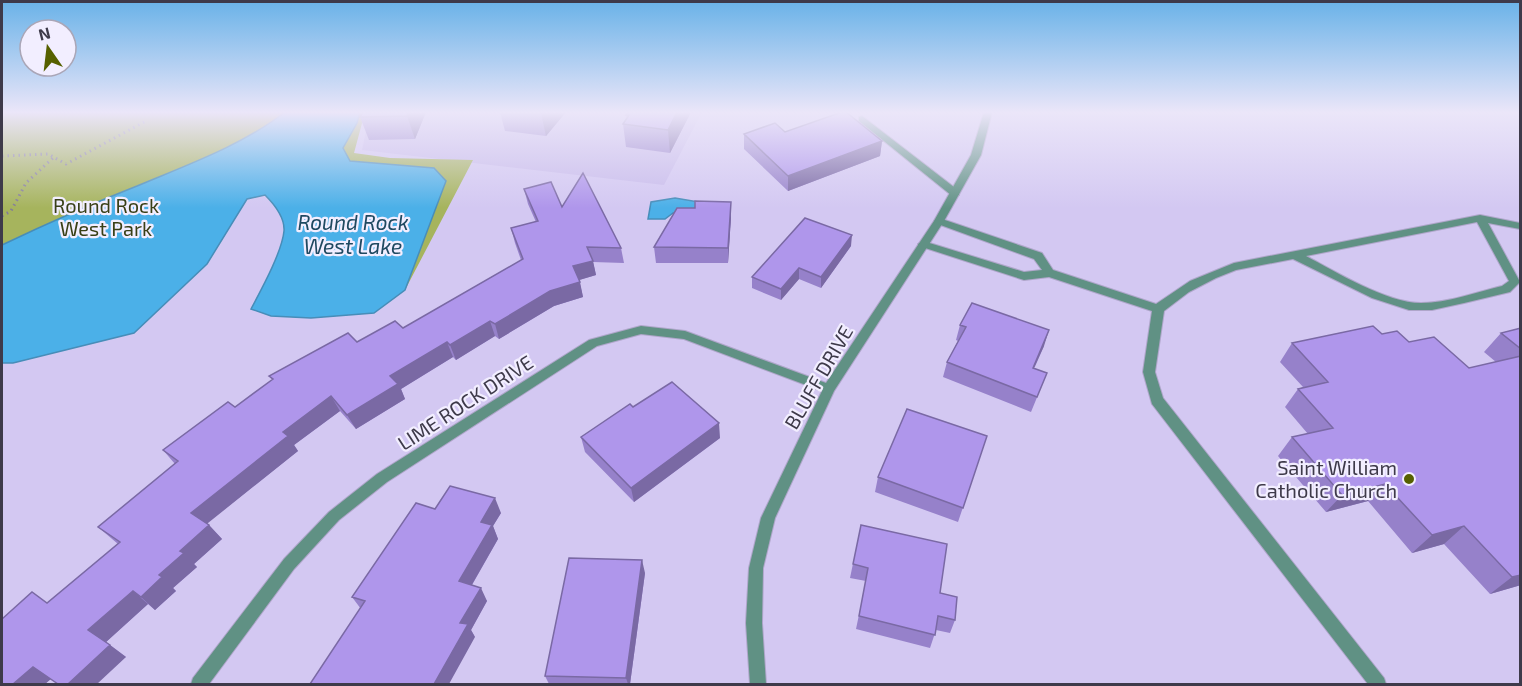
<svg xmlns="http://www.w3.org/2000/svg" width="1522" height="686" font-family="'Exo 2',sans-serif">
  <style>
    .built { fill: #c8bbeb }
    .green { fill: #a6b45d }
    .water { fill: #4bb0e8; stroke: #478db9; stroke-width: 1.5 }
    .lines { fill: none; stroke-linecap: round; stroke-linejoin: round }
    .service-casing { stroke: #afa6ca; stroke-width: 2 }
    .minor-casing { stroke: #afa6ca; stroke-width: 2 }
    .path { stroke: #837c98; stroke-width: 3; stroke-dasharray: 1.5 4; stroke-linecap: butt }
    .service { fill: #609184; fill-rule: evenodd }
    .minor { fill: #609184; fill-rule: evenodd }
    .wall { fill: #9681ca }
    .shaded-wall { fill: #7a69a4 }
    .building { fill: #af96eb; stroke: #7a69a4; stroke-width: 1.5 }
    .poi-dot { fill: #566000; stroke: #f2eeff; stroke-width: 2 }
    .labels { text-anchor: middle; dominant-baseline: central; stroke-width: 4.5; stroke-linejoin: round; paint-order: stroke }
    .park-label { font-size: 20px; fill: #394017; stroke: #f2eeff }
    .street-label { font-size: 20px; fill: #3e3a4a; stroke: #f2eeff }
    .poi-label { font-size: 20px; fill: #3e3a4a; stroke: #f2eeff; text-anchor: end }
    .water-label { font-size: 21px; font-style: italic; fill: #1f4961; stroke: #f2eeff }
  </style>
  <rect width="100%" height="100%" fill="#d3c8f2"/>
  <!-- built -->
  <path class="built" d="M370,112H702L664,185L362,150Z"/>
  <!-- green -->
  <path class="green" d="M2,112H365L354,153L390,158L473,160L405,290L374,313L311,318L271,316L251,309C261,290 282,252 284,231C285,217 274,205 265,195L247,199L207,264L134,333L13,363H2Z"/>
  <!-- water -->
  <path class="water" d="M285,112H360L357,123L343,148L350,161L434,168L446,181L405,290L374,313L311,318L271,316L251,309C261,290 282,252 284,231C285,217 274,204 265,195L247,199L207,264L134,333L13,363H2V245C46,224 91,204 137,186C187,165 243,145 285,112Z
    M675,198L699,202L696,213H673L665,219H648L651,202Z"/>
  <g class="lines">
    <defs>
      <path id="service" d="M862,116L959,191V195H951L859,121V117Z
        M1480,215L1520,223V229L1488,223L1520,282L1510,292L1464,303L1432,310H1409L1372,298L1293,259L1236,270L1216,278L1189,292L1164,311L1155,372L1163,398L1384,678L1386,684H1368L1152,404L1143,372L1152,311L1049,277L1024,280L919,246L918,244L923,241L1024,272L1042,270L1034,259L935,223L934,221L939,218L1042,253L1053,270L1156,304L1190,281L1234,263ZM1477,222L1509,281L1502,286C1476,292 1448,303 1421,303C1387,303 1336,272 1306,256Z"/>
      <path id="minor" d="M984,112H992L981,155L944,221L834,391L775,518L763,568L762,623L766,684H750L746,623L749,568L761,518L822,391L684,339L641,334L597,346L387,482L339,520L294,569L209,684H191L193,678L284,559L329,512L377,474L589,340L641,326L685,331L826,383L934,221L971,155Z"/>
    </defs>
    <!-- service casing -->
    <use href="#service" class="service-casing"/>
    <!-- minor casing -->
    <use href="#minor" class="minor-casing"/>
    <!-- path -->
    <path class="path" d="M2,156L48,154L66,164L146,121
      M2,216L11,211L26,183L54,157"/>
    <!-- service -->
    <use href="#service" class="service"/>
    <!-- minor -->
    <use href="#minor" class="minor"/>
  </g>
  <!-- wall -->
  <path class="wall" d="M363,112H426L415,139L369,140L360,117Z
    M500,112H566L546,136L505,131Z
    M628,112H691L670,153L626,147L623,124L627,118L626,115Z
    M744,134L882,141L880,156L788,191L744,149Z
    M524,189L562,207L621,248L624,263L593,262L596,275L579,280L583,297L554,306L499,339L495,336L456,360L453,357L401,389L405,399L356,429L340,411L294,445L298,451L207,523L222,539L194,564L197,567L173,588L176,591L155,610L148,604L106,642L126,657L50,679L45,684H2L47,603L118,544L98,527L175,464L163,450L235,407L272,380L269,376L357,342L403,328L521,260L515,243L511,228L536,222L528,204Z
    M731,217L728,263H656L654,247Z
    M851,246L821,288L799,279L781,300L752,288V277Z
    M960,325L1044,346L1034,369L1047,373L1031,412L943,377L947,362L958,341L956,340Z
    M1521,328V585L1490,594L1444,544L1412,553L1368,501L1326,512L1278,456L1292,437L1308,434L1285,407L1298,389L1303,387L1280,362L1292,343L1382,334L1469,368L1496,362L1484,352L1501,333Z
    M633,407L720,438L634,502L585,452L581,437Z
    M987,436L958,522L875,492L878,477Z
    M435,509L501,513L493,526L498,539L472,585L487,601L471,630L475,637L361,609L352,597Z
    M861,525L940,593L955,620L950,633L936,630L930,648L856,629L866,581L850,578Z
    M645,573L630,684H549L545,676Z"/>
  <!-- shaded-wall -->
  <path class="shaded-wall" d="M408,112H426L415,139L407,116Z
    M543,112H566L546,136L541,113Z
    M677,112H691L670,153L668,130Z
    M882,141L880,156L788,191V176Z
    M731,202V217L728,263V248Z
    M852,235L851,246L821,288V277Z
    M593,261L596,275L576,281L573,266Z
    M799,268V279L781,300V289Z
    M580,282L583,297L554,306L499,339L495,324L550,291Z
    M490,321L495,336L456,360L450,345Z
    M1049,330L1044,346L1027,383L1033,368Z
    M447,342L453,357L401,389L405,399L356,429L347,415L390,376Z
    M331,396L340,411L294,445L298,451L203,527L191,513L283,432Z
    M719,423L720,438L634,502L631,488Z
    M1385,484L1368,501L1326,512L1342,495Z
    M495,498L501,513L493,526L498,539L466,595L459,581L481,522Z
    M209,525L222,539L194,564L197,567L173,588L176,591L155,610L141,597L180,551Z
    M1464,526L1444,544L1412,553L1432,535Z
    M642,560L645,573L630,684H628L626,678Z
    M1521,575V585L1490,594L1512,577Z
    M481,588L487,601L471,630L475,637L449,684H434L460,623Z
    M133,591L148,604L105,643L88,630Z
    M110,645L126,657L97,684H68Z
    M33,667L51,679L45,684H13Z"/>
  <!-- building -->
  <path class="building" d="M363,112H408L407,116L360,117Z
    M628,112H677L668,130L623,124L629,115H626Z
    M842,112H846L882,141L788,176L744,134L775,123L785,132Z
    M583,173L621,248L587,247L593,261L573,266L580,282L550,291L495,324L490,321L450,345L447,342L390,376L398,384L347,415L331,396L283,432L288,436L191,513L209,525L180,551L184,553L159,575L162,577L141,597L133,591L88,630L110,645L68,684H58L33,667L13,684H2V619L32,592L47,603L120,542L98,527L178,461L163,450L228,402L235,407L273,379L269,376L348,333L357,342L395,321L403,328L523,259L511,228L538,221L524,189L551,182L562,207Z
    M695,201L731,202L728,248L654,247L677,208H695Z
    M805,218L852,235L821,277L799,268L781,289L752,277Z
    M972,303L1049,330L1033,368L1047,373L1037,397L947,362L966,327L960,325Z
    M1373,326L1382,334L1397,331L1409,342L1434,337L1469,368L1521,356V575L1512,577L1464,526L1432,535L1385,484L1342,495L1292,437L1333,428L1298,389L1328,382L1292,343Z
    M1521,328V349L1501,333Z
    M672,382L719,423L631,488L581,437L630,404L633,407Z
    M907,409L987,436L963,508L878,477Z
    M450,486L495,498L481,522L492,525L459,581L481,588L460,623L468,624L434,684H310L365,601L352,597L416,503L435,509Z
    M861,525L947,544L940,593L957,597L955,620L938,616L935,635L859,616L868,568L853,564Z
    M569,558L642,560L626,678L545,676Z"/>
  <!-- sky -->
  <linearGradient id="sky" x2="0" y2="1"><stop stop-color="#69b2e8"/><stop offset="0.54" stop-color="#ebe6f9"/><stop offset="1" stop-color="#ebe6f9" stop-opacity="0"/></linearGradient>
  <rect width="1522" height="208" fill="url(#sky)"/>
  <!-- markers -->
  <circle class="poi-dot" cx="1409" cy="479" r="6"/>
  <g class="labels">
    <!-- park labels -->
    <g class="park-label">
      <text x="106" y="205">Round Rock<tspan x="106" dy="23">West Park</tspan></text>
    </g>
    <!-- street labels -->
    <g class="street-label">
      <text transform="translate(818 377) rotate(-60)">BLUFF DRIVE</text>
      <text transform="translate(465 402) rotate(-33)">LIME ROCK DRIVE</text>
    </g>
    <!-- poi labels -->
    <g class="poi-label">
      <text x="1397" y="467">Saint William<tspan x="1397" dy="23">Catholic Church</tspan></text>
    </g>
    <!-- water labels -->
    <g class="water-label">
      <text x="353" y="221">Round Rock<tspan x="353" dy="24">West Lake</tspan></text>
    </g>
  </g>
  <!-- border -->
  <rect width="1522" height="686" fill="none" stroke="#3e3a4a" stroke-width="6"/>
  <!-- north arrow -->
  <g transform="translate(48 48) rotate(346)"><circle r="28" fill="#f2eeff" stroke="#aaa6b7" stroke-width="1.5"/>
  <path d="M0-4.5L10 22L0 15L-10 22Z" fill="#566000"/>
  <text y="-9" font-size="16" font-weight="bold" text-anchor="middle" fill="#3e3a4a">N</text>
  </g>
</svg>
